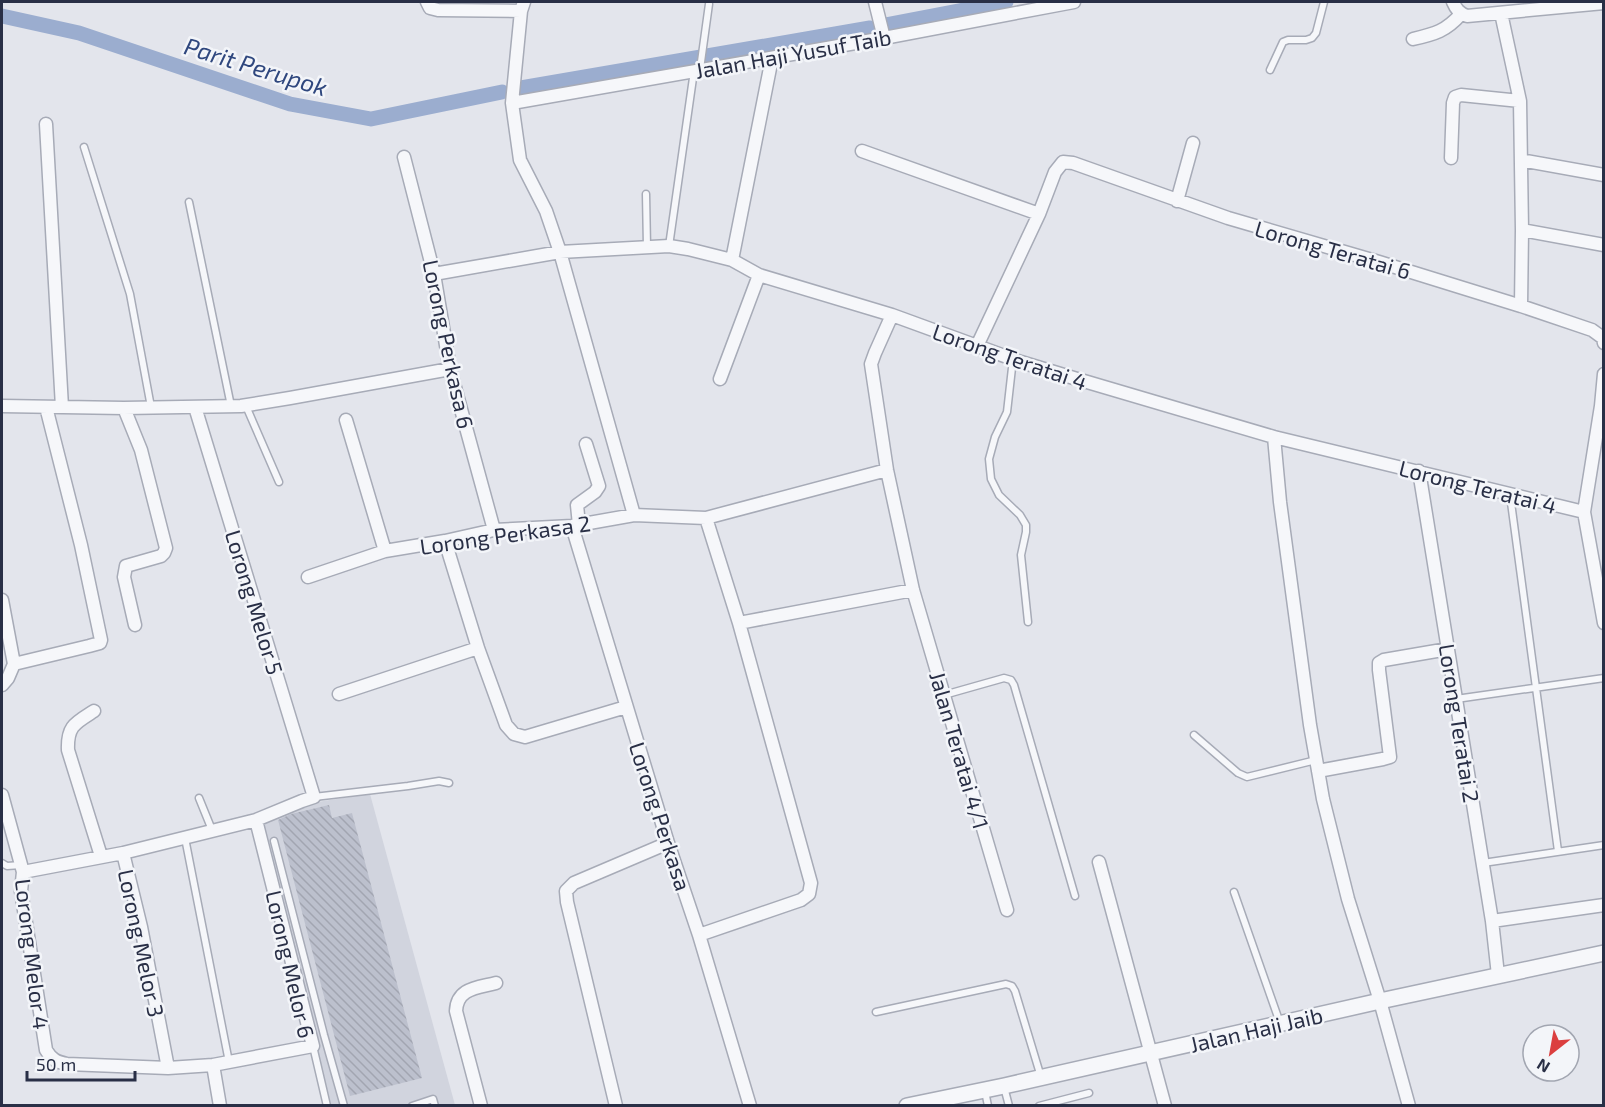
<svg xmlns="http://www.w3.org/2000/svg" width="1605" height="1107" font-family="'Exo 2',sans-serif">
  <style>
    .built { fill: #d1d4de }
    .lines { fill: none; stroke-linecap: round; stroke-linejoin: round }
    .canal { stroke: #9badcf; stroke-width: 15 }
    .building { fill: url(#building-back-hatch) }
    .service-casing { stroke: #a7abb7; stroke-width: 9 }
    .minor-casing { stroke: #a7abb7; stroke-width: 15 }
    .tertiary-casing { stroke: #a7abb7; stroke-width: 18 }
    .service { stroke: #f6f7fa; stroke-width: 6 }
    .minor { stroke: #f6f7fa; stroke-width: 12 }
    .tertiary { stroke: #f6f7fa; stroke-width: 15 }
    .labels { text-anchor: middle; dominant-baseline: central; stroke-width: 5; stroke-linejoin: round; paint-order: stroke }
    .street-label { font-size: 22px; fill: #292f46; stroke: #f3f5f9 }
    .water-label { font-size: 24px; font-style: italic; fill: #2f477e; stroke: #f3f5f9 }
  </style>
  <defs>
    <pattern id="building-back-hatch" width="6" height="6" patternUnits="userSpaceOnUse" patternTransform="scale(1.5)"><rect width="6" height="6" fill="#bcc0cd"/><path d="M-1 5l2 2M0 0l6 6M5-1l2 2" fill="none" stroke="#a2a5b1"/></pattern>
  </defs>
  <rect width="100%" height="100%" fill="#e3e5ec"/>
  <!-- built -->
  <path class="built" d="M370,794L455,1105H331L263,823L317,802Z"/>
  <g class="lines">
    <!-- canal -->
    <path class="canal" d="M2,16L79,33L290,104L371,119L502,92
      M885,25L1006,2
      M515,89L870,28"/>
  </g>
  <!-- building -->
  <path class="building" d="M329,805L332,818L352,813L422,1078L350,1096L278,820L291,814Z"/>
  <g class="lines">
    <defs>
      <path id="service" d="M700,69L709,4
        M1270,70L1283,42L1288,40H1306L1312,38L1316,33L1324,2
        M84,147L130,294L151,407
        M646,194L647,247
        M189,202L231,406
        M669,246L694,71
        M1013,359L1007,412L995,437L989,459L991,479L999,495L1020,515L1026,525V532L1021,555L1028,622
        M246,406L279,482
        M1510,495L1558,851
        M944,695L1004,678L1011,680L1014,685L1075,896
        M1456,699L1604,678
        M1194,735L1238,773L1247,777L1316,760
        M314,797L408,786L439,781L449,783
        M199,798L212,830
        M185,838L229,1062
        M274,841L324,1035L344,1106
        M2,863L7,866L21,865
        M1483,863L1604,845
        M1234,892L1280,1023
        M876,1012L1006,984L1012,986L1015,991L1041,1077
        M313,1046L327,1106
        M1004,1087L1009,1106
        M985,1091L988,1106
        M412,1106L433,1099L435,1106
        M1039,1106L1089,1093"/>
      <path id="minor" d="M427,2L430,8L438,10L521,11
        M524,2L521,11L512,103L520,160L546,211L560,252L634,515
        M875,2L884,38
        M1453,2C1456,9 1459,13 1467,16L1604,3
        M1501,13L1520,101L1522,230L1521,306
        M1413,39C1435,34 1446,31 1461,14
        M512,103L884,38L1074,2
        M46,124L62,407
        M862,151L1039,214
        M404,157L434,274L450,369L494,530
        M1451,158L1453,103L1455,97L1461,95L1520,101
        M1521,160L1604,175
        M1177,201L1193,143
        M1522,230L1604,245
        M732,260L772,58
        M434,274L560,252L669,246L688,249L732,260L759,275L892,315L1021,362L1077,379L1274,437L1584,512
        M892,315L875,353L871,364L887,470L913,590L1007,910
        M977,346L1039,214L1055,172L1063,162L1073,163L1228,218L1379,262L1521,306L1592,330L1603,338L1604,343
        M1604,374L1601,406L1584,512L1604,623
        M720,379L759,275
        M2,406L124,408L241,406L290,398L450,369
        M124,408L141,450L166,548L164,553L161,556L126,566L124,577L135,625
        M346,420L385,551
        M1274,437L1280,502L1310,725L1323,799L1348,899L1380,1001L1409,1106
        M1419,471L1492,921L1498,975
        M579,525L577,505L595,492L599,486L586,444
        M572,526L668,843L699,935L750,1106
        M445,541L478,648L506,725L514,734L525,737L626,707
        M308,577L385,551L445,541L494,530L572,526L634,515L706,518L887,470
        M2,600L14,664L8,678L2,685
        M739,623L913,590
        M14,664L89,646L100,643L101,640L81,545L46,407
        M339,694L478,648
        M94,711C75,723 67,726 68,750L101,856
        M1318,771L1383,759L1390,757L1379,670V663L1384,660L1448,649
        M2,795L23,872L21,891L46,1050C52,1060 57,1062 67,1064L168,1068L213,1065L313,1046L256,820
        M123,853L141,927L168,1068
        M1099,862L1165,1106
        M23,872L123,853L256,820L302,801L314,797L195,407
        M1492,921L1604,905
        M699,935L801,900L809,894L811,883L739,623L706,518
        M213,1065L220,1106
        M481,1106L456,1011C457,988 477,988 496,983
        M616,1106L567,902L566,891L574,883L668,843"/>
      <path id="tertiary" d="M907,1106L1004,1086L1380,1001L1604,953"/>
    </defs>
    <!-- service casing -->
    <use href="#service" class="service-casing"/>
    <!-- minor casing -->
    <use href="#minor" class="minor-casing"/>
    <!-- tertiary casing -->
    <use href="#tertiary" class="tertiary-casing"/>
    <!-- service -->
    <use href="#service" class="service"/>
    <!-- minor -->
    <use href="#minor" class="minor"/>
    <!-- tertiary -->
    <use href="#tertiary" class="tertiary"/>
  </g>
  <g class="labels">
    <!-- street labels -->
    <g class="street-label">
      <text transform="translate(793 53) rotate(-10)">Jalan Haji Yusuf Taib</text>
      <text transform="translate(1333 249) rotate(16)">Lorong Teratai 6</text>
      <text transform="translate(449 344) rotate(78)">Lorong Perkasa 6</text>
      <text transform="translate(1010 356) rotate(19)">Lorong Teratai 4</text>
      <text transform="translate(1478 486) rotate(14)">Lorong Teratai 4</text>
      <text transform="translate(505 534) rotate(-8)">Lorong Perkasa 2</text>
      <text transform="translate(255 602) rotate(73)">Lorong Melor 5</text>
      <text transform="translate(1460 723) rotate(81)">Lorong Teratai 2</text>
      <text transform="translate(960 750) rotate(74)">Jalan Teratai 4/1</text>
      <text transform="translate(661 816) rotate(72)">Lorong Perkasa</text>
      <text transform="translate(142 943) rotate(78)">Lorong Melor 3</text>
      <text transform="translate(33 954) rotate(83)">Lorong Melor 4</text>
      <text transform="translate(291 964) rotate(77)">Lorong Melor 6</text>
      <text transform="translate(1256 1029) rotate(-13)">Jalan Haji Jaib</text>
    </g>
    <!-- water labels -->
    <g class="water-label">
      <text transform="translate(256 66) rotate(17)">Parit Perupok</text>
    </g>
  </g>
  <!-- border -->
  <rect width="1605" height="1107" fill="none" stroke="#292f46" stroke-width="6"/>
  <!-- north arrow -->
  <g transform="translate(1551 1053) rotate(211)"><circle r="28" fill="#f3f5f9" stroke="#a2a6b1" stroke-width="1.5"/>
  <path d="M0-4.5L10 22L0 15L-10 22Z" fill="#db3f3f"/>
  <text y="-9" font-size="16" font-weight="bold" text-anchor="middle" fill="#292f46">N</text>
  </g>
  <!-- scale -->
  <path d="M27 1071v9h108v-9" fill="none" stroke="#292f46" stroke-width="3"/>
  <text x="36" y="1071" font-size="18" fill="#292f46" stroke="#f3f5f9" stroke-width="4.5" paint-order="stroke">50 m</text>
</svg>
